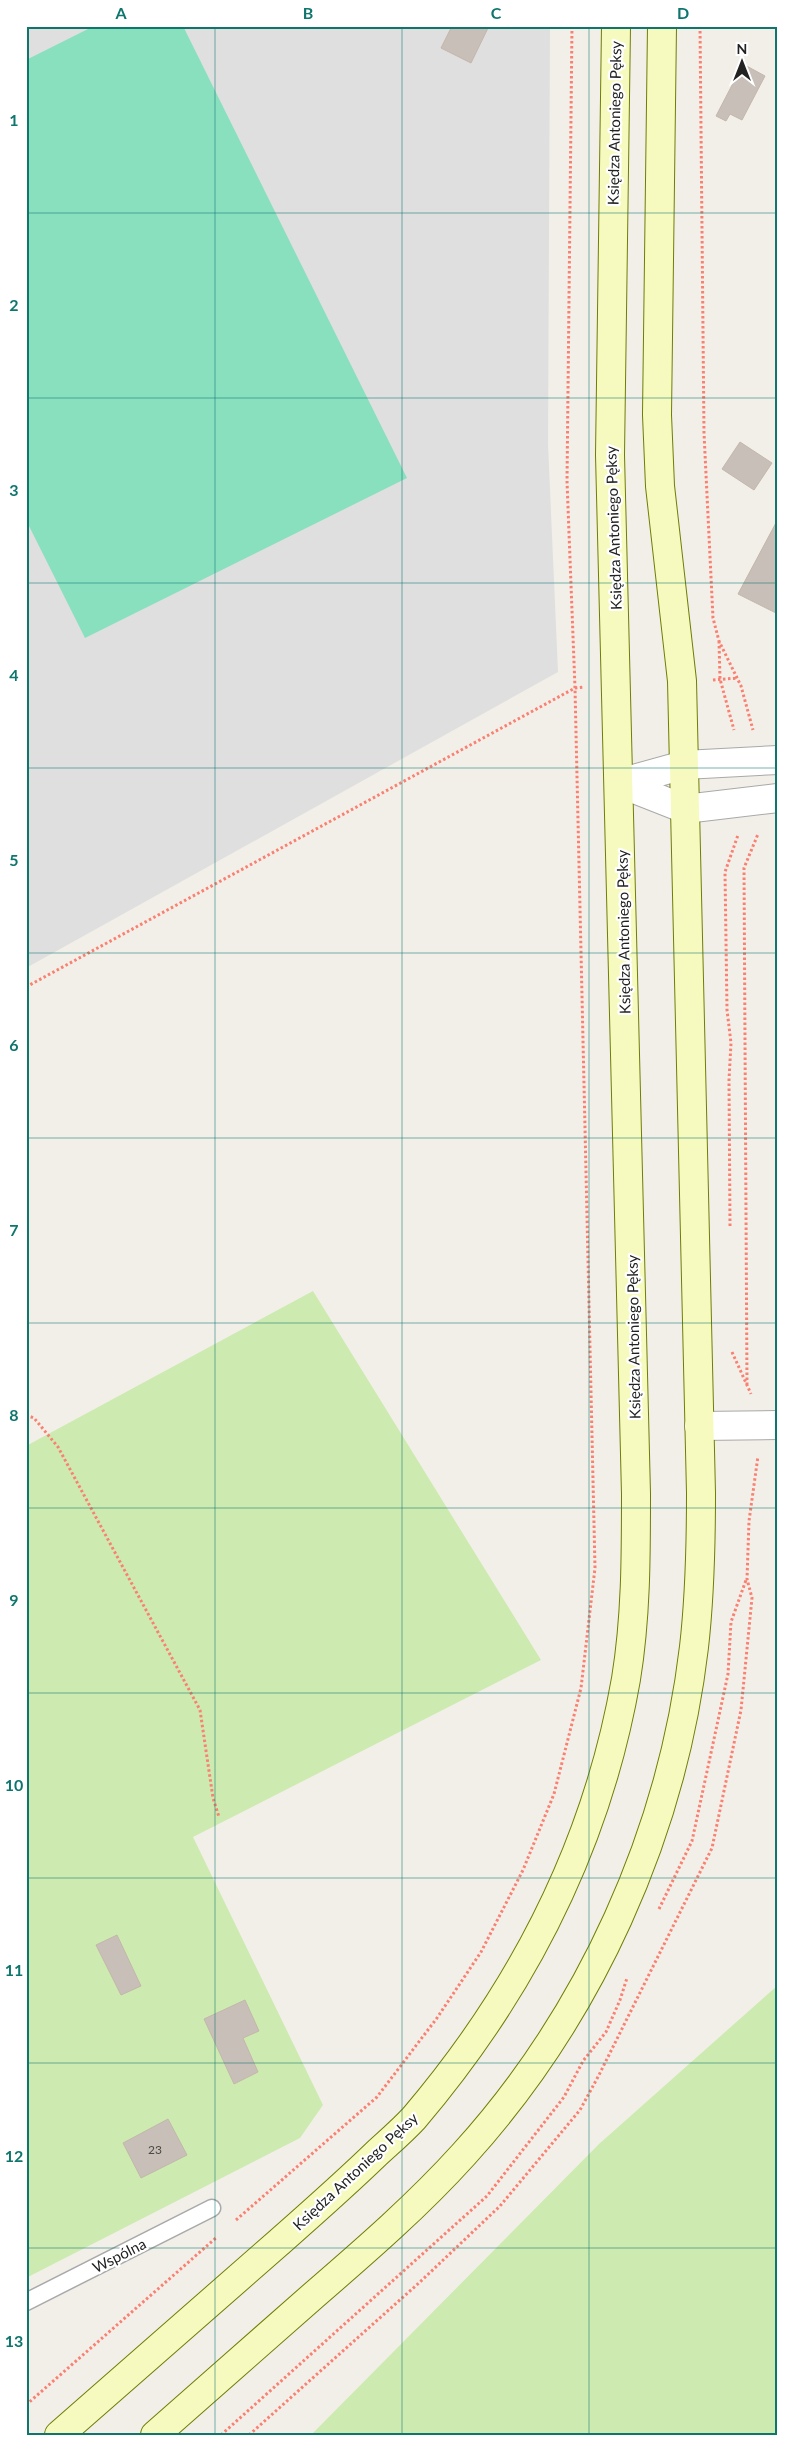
<svg xmlns="http://www.w3.org/2000/svg" width="804" height="2461" font-family="Lato,sans-serif">
  <style>
    .residential { fill: #e0dfdf }
    .grass { fill: #cdebb0 }
    .pitch { fill: #88e0be }
    .building { fill: #c7bfb8; stroke: #c4b6ab }
    .lines { fill: none; stroke-linecap: round; stroke-linejoin: round }
    .service-casing { stroke: #a9a9a9; stroke-width: 19 }
    .minor-casing { stroke: #a9a9a9; stroke-width: 30 }
    .secondary-casing { stroke: #707d05; stroke-width: 30 }
    .path { stroke: #fa8072; stroke-width: 3; stroke-dasharray: 2.5 2.5; stroke-linecap: butt }
    .service { stroke: #fff; stroke-width: 16 }
    .minor { stroke: #fff; stroke-width: 28 }
    .secondary { stroke: #f7fabf; stroke-width: 28 }
    .grid { fill: none; stroke: #0f766e; stroke-width: 1; stroke-opacity: 0.55 }
    .labels { text-anchor: middle; dominant-baseline: central; stroke-width: 4.5; stroke-linejoin: round; paint-order: stroke }
    .number-label { font-size: 12px; fill: #4b4948 }
    .street-label { font-size: 15px; fill: #222; stroke: #fff }
    .neatline { fill: none; stroke: #0f766e; stroke-width: 2 }
    .grid-label { font-size: 16px; text-anchor: middle; font-weight: bold; fill: #0f766e }
  </style>
  <rect width="100%" height="100%" fill="#f2efe9"/>
  <!-- residential -->
  <path class="residential" d="M26,26H550L548,444L558,672L26,968Z"/>
  <!-- grass -->
  <path class="grass" d="M313,1291L541,1660L193,1837L323,2105L300,2138L26,2278V1446Z
    M778,1985V2435H311L599,2144Z"/>
  <!-- pitch -->
  <path class="pitch" d="M94,26H183L407,478L85,638L26,520V60Z"/>
  <!-- building -->
  <path class="building" d="M452,26H489L471,63L441,48Z
    M743,64L765,76L742,120L730,114L726,121L716,116Z
    M740,442L772,463L754,490L722,469Z
    M778,519V614L738,594Z
    M117,1935L141,1986L121,1995L96,1945Z
    M245,2000L259,2031L243,2038L258,2072L234,2084L204,2019Z
    M168,2119L187,2155L141,2178L123,2143Z"/>
  <g class="lines">
    <defs>
      <path id="service" d="M26,2302L212,2208"/>
      <path id="minor" d="M619,783L685,809L778,798
        M619,783L684,765L778,760
        M699,1426L778,1425"/>
      <path id="secondary" d="M59,2435C132,2371 205,2307 277,2244C311,2214 344,2185 376,2154C389,2142 402,2131 414,2118C522,1991 597,1845 626,1679C636,1618 636,1556 636,1494L610,455L616,26
        M155,2435C208,2388 261,2342 314,2295C366,2250 418,2205 464,2154C590,2015 672,1834 694,1647C700,1595 701,1544 701,1493L682,681L660,486L657,415L662,26"/>
    </defs>
    <!-- service casing -->
    <use href="#service" class="service-casing"/>
    <!-- minor casing -->
    <use href="#minor" class="minor-casing"/>
    <!-- secondary casing -->
    <use href="#secondary" class="secondary-casing"/>
    <!-- path -->
    <path class="path" d="M700,26L704,433L713,618L719,641L741,686L753,730
      M719,641L720,679L734,730
      M713,680L738,678
      M26,987L575,688L584,687
      M730,1226L729,1080L731,1043L727,1010L725,872L738,835
      M732,1352L751,1394
      M747,1385L744,868L758,834
      M26,1415L34,1418L58,1447L200,1710L213,1798L219,1817
      M659,1909L692,1841L728,1674L731,1622L746,1580
      M236,2220L377,2097L437,2018L481,1952L523,1870L554,1794L581,1688L595,1568L575,688L567,481L572,26
      M26,2405L217,2237
      M221,2435L487,2196L564,2097L583,2061L606,2032L620,2000L627,1978
      M249,2435L420,2282L500,2206L580,2110L599,2075L712,1848L741,1710L752,1598L747,1579L749,1521L758,1456"/>
    <!-- service -->
    <use href="#service" class="service"/>
    <!-- minor -->
    <use href="#minor" class="minor"/>
    <!-- secondary -->
    <use href="#secondary" class="secondary"/>
  </g>
  <!-- grid -->
  <path class="grid" d="M215,26V2435M402,26V2435M589,26V2435M26,213H778M26,398H778M26,583H778M26,768H778M26,953H778M26,1138H778M26,1323H778M26,1508H778M26,1693H778M26,1878H778M26,2063H778M26,2248H778"/>
  <g class="labels">
    <!-- number labels -->
    <g class="number-label">
      <text x="155" y="2149">23</text>
    </g>
    <!-- street labels -->
    <g class="street-label">
      <text transform="translate(614 123) rotate(-89)">Księdza Antoniego Pęksy</text>
      <text transform="translate(613 528) rotate(-92)">Księdza Antoniego Pęksy</text>
      <text transform="translate(623 932) rotate(-91)">Księdza Antoniego Pęksy</text>
      <text transform="translate(633 1337) rotate(-91)">Księdza Antoniego Pęksy</text>
      <text transform="translate(355 2171) rotate(-43)">Księdza Antoniego Pęksy</text>
      <text transform="translate(119 2255) rotate(-27)">Wspólna</text>
    </g>
  </g>
  <!-- border -->
  <rect width="804" height="2461" fill="none" stroke="#ffffff" stroke-width="55"/>
  <!-- north arrow -->
  <g transform="translate(742 62)" stroke="#ffffff" stroke-width="4" paint-order="stroke">
  <path d="M0-4L9 19L0 12L-9 19Z" fill="#222222"/>
  <text y="-8" font-size="14" font-weight="bold" text-anchor="middle" fill="#222222">N</text>
  </g>
  <rect x="28" y="28" width="748" height="2406" class="neatline"/>
  <g class="grid-label">
    <text x="121" y="19">A</text>
    <text x="308" y="19">B</text>
    <text x="496" y="19">C</text>
    <text x="683" y="19">D</text>
    <text x="14" y="126">1</text>
    <text x="14" y="311">2</text>
    <text x="14" y="496">3</text>
    <text x="14" y="681">4</text>
    <text x="14" y="866">5</text>
    <text x="14" y="1051">6</text>
    <text x="14" y="1236">7</text>
    <text x="14" y="1421">8</text>
    <text x="14" y="1606">9</text>
    <text x="14" y="1791">10</text>
    <text x="14" y="1976">11</text>
    <text x="14" y="2162">12</text>
    <text x="14" y="2347">13</text>
  </g>
</svg>
